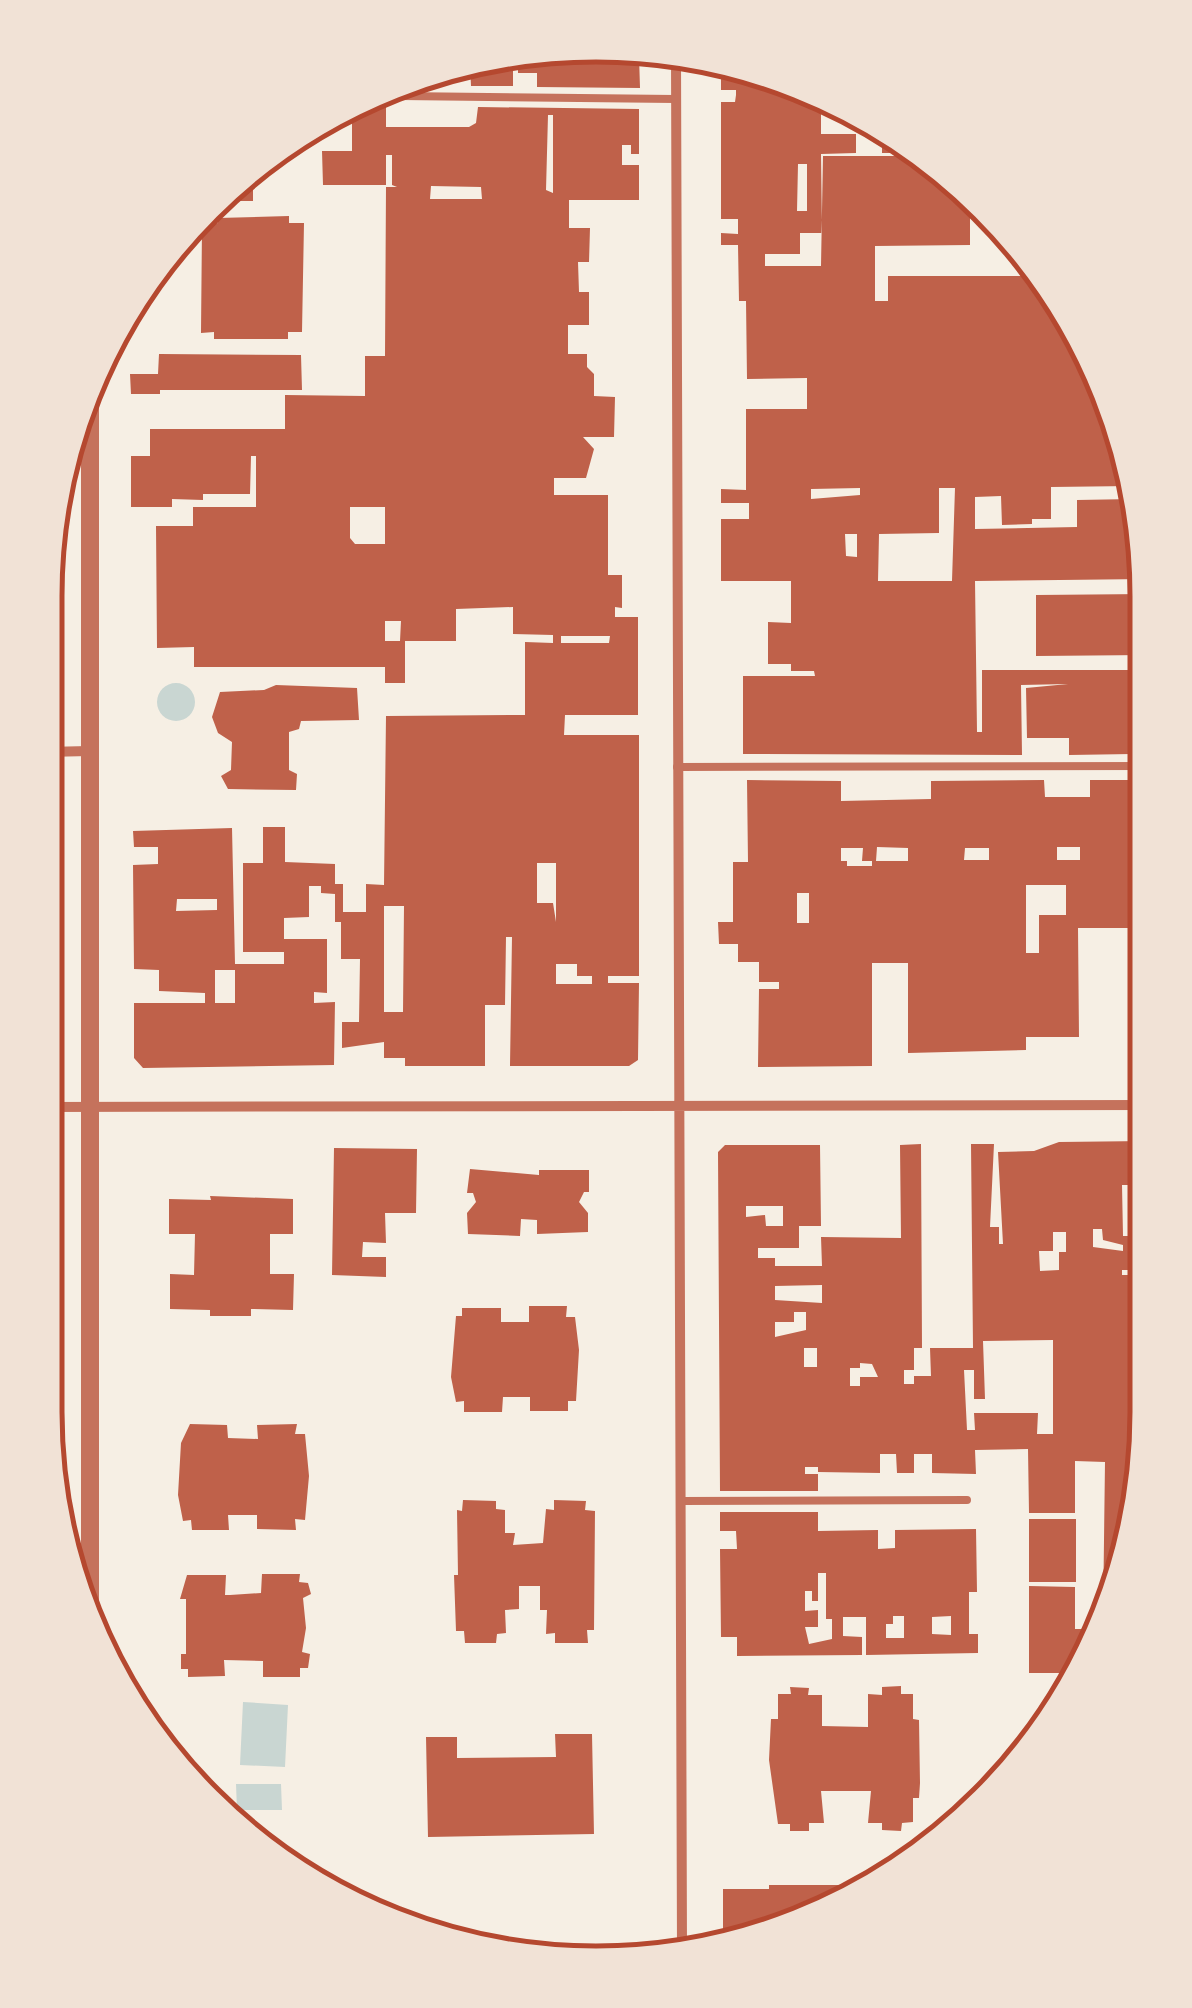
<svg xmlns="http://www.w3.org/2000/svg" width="1192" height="2008" font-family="'Varela Round',sans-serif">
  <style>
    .water { fill: #c9d6d2 }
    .building { fill: #bf614a; fill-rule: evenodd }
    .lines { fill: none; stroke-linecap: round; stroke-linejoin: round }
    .service { stroke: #c5725c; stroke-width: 8 }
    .minor { stroke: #c5725c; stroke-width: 10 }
    .tertiary { stroke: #c5725c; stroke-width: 18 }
    .rim { fill: none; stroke: #b5482f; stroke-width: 5 }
  </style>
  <rect width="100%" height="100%" fill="#f6efe4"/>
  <!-- water -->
  <path class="water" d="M157 702a19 19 0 1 1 38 0a19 19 0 1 1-38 0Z
    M243,1702L288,1705L285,1767L240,1765Z
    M236,1784H281L282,1810H237Z"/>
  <!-- building -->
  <path class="building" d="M494,55L513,56V86H471L470,63Z
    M518,56H549V63H560V56H639L640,88L537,87V73H518Z
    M721,63L821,104V134H856V153L821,154L822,233H800V254H765V266H821L823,156H924L970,193V245L875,246V301H888V276H1039L1073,320L1118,419L1131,486L1051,487V519H1032V524L1002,525L1001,496L975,497V529L1077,527V500L1134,499L1146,579L975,581L977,732H982V670H1132V754L1069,755V738H1027L1026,688L1068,684L1021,685L1022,755L743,754V676H815L814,671H791V664H768V622L791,623V581H721V519H749V503H721V489L746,490V409H807V378L747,379L746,301H739L738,245H721V233L738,234V219H721V102H735L736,95V90H721ZM798,164H807V211H797ZM860,488V495L811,499V489ZM939,488H955L952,581H878L879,534L939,533ZM845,534H857V557L846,556Z
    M386,100V127H469L476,123L478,107L639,109V154H631V145H622V165H639V200H569V228H590L589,262H578L579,292H589V325H568V354H587V367L594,374V396L615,397L614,437H583L594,449L586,478H554V495H608V575H622V608L615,607V617H638V715H565L564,735H639V976H608V983H639L638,1060L629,1066H510L512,937H506L505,1005H485V1066H405V1058H384V1042L342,1048V1022H359L360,959H341V922H335V894L321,893V886H309V917L284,918V939H327V993L314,992V1003L335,1002L334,1065L143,1068L134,1058V1003H205V993L159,991V970L134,969L133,865L158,864V847H134L133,831L232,828L235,964H284V952H243V863H263V827H285V862L335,864V884H343V912H366V884L384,885L386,716L525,715V642L553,643V635L513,634V607L456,609V641H405V683H385V667H194V647L157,648L156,526H193V507H256V456H251L250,494H203V500L172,499V507H131V456H150V429H285V395L365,396V356H385L386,187H397L392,185V155H386V185H323L322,151H352V112ZM548,115H553V193L546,190ZM431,186L481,187L482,199H430ZM350,507H385V544H355L350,538ZM385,621H401L400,641H385ZM561,636H610L609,643H561ZM537,863H556V922L553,903H537ZM177,899H217V910L176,911ZM384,906H404L403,1012H384ZM556,964H577V976H592V984H556ZM215,970H235V1003H215Z
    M882,130L903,138L921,153H882Z
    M253,175V201H227Z
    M289,216V223H304L302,332H288V339H214V332L201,333L202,226L218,223V218Z
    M159,354L301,355L302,390H160V394H131L130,374H158Z
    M1146,594V655L1036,656V595Z
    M1136,670H1146V754H1137Z
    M276,685L357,688L359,720L301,721L299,729L289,732V770L297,774L296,790L228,789L221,776L231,770L232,742L218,733L212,717L220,692L264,690Z
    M46,778L50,781V863H46Z
    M747,780L841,781V801L931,799V781L1044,780L1045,797H1090V780H1146V870H1137V860H1130V912H1146V1003H1131L1130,928H1078L1079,1037H1026V1050L908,1053V963H872V1066L758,1067L759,989H779V982H759V962H738V944H719L718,922H733V862H748ZM877,847L908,848V861H876ZM1057,847H1080V860H1057ZM841,848H863L862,861H872V866H847V861H841ZM965,848H989V860H964ZM1026,885H1066V915H1039V953H1026ZM797,893H809V923H797Z
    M46,955H51V1056L45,1069Z
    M1146,1141V1185H1122L1123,1236H1146V1270H1122V1275H1146V1449L1118,1590L1103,1619L1105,1462L1075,1461V1513H1029L1028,1449L975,1450L976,1474L932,1473V1454H914V1473H897L896,1454H880V1473L818,1472V1467H805V1474H818V1491H720L718,1152L725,1145H820L821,1226H799V1248H758V1258H775V1266H822L821,1237L901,1238L900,1145L921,1144L922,1348H914V1370H904V1384H914V1376H931L930,1348H973L971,1144H994L990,1227H999V1244H1003L998,1152L1034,1151L1059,1142ZM746,1206H783V1226H766L765,1215L746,1217ZM1093,1229H1102L1103,1240L1123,1245V1251L1093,1247ZM1053,1232H1066V1252H1059V1270L1040,1271L1039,1251H1053ZM822,1285V1303L775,1300V1286ZM794,1312H806V1330L775,1337V1322H794ZM1053,1340V1434H1037L1038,1413H974L975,1430H967L964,1370H974V1399H985L983,1341ZM804,1348H817V1367H804ZM860,1363L872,1364L878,1377H860V1386H850V1368H860Z
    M334,1148L417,1149L416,1213H385L386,1243L363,1242L362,1257H386V1277L332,1275Z
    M45,1154L52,1162L53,1403H45Z
    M470,1169L539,1175V1170H589V1192H584L579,1202L588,1213V1232L537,1234V1220L521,1219L520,1236L468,1234L467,1213L476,1202L473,1193H467Z
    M210,1196L293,1199V1234H270V1274H294L293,1310L251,1309V1316H210V1310L170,1309V1274L194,1275L195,1234H169V1199L211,1200Z
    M1135,1197H1146V1227H1135Z
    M529,1306H567L566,1317H575L579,1350L576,1401H568V1411H530V1397H503L502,1412H464V1401L456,1402L451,1377L456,1316H462V1308H501V1322H529Z
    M190,1424L227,1425L228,1438L258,1439L257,1425L297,1424L295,1434H305L309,1476L305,1520L295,1519L296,1530L257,1529V1515H228L229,1530H192L191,1520L183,1521L178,1495L181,1443Z
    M463,1500L496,1501V1509L505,1510V1533H515L513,1545L543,1543L546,1509L554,1510V1500L586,1501L585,1510L595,1511L594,1630H587L588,1643H555V1633L546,1634L547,1610H540V1586H519V1609L505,1610L506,1633L497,1634L496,1643H465L464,1631H456L454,1575H458L457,1510L462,1511Z
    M720,1512H818V1531L878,1530V1549L895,1548V1530L976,1529L977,1592H969V1634H978V1653L866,1655V1617H843V1636L862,1637V1655L737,1656V1637H721L720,1549H737L736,1531H720ZM818,1573H826V1619H832V1639L809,1644L805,1627H818V1610L805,1611V1591H812V1601H818ZM893,1616H904V1638H886V1624H893ZM951,1616V1635L932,1634V1617Z
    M1029,1519H1076V1582H1029Z
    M262,1574H300L299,1582L308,1583L311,1594L303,1598L306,1628L302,1652L310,1654L308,1668H300V1677H263V1661L224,1660L225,1676L188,1677V1669H181V1654H186V1599H180L187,1575H226L225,1595H230L261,1593Z
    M1029,1586L1075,1587V1629H1085V1656L1076,1673H1029Z
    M901,1686V1694H913V1719L919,1720L920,1783L919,1798H913V1822L902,1823L901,1831L882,1830V1823H868L871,1791H821L824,1823H809V1831H790V1824H778L769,1760L771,1719H778V1694H791L790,1687L809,1688L808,1695H822V1726L868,1727V1694L882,1695V1687Z
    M555,1734H592L594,1834L428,1837L426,1737H457V1758L556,1757Z
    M769,1885H846V1895L774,1934L723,1942V1889H769Z"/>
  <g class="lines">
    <!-- service -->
    <path class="service" d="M400,96L675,99
      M677,767L1146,766
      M680,1501L967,1500"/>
    <!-- minor -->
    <path class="minor" d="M676,56L682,1949
      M72,432H90
      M46,752L89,751
      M45,1107L1146,1105"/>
    <!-- tertiary -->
    <path class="tertiary" d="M90,388V1619"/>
  </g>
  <!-- crop -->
  <path d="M0 0H1192V2008H0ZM596 62H596A534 534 0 0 1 1130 596V1412A534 534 0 0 1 596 1946H596A534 534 0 0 1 62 1412V596A534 534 0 0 1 596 62Z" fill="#f1e2d6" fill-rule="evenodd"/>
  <path class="rim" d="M596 62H596A534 534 0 0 1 1130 596V1412A534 534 0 0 1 596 1946H596A534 534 0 0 1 62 1412V596A534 534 0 0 1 596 62Z"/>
</svg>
